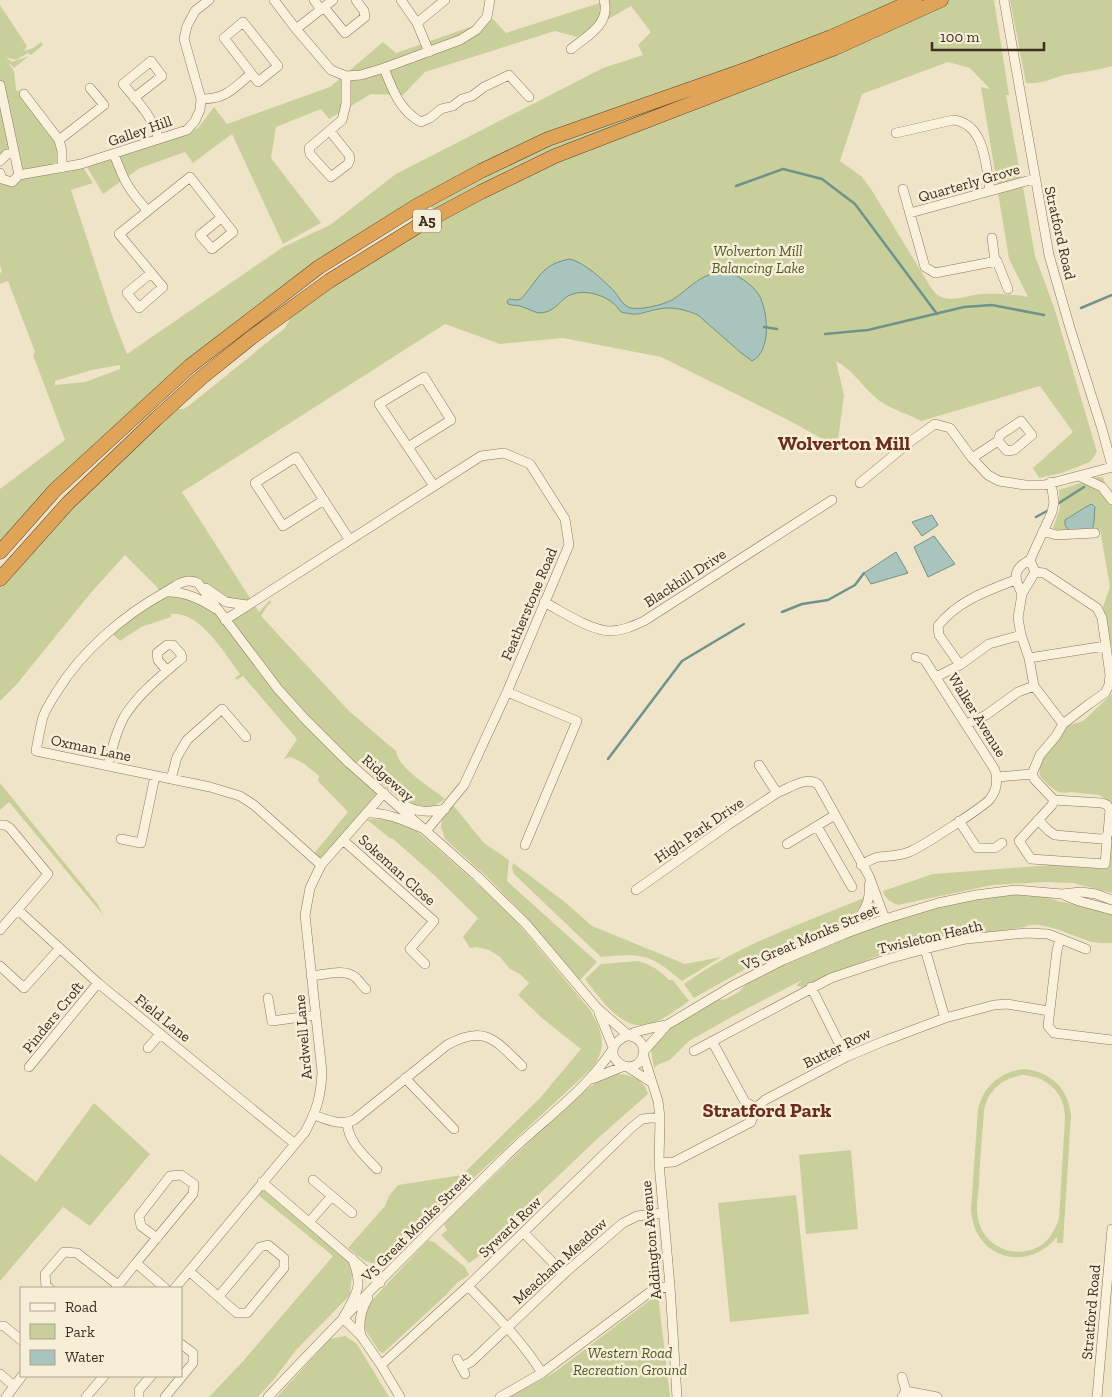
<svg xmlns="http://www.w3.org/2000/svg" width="1112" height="1397" font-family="'Zilla Slab',serif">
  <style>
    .green { fill: #c9cf9b; fill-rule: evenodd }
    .water { fill: #a9c4bc; stroke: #6f938a }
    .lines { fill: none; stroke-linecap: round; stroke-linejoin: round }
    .stream { stroke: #6f938a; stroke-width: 2.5 }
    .minor-casing { stroke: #8d765c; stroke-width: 10 }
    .highway-casing { stroke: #5b4430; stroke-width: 15 }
    .minor { stroke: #faf1dc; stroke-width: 9 }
    .highway { stroke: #e0a458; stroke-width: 14 }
    .labels { text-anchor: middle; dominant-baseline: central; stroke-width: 5; stroke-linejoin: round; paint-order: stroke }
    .shield { fill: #f7eed8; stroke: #756857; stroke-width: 1 }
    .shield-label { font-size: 14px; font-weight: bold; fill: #3d2e20 }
    .street-label { font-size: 15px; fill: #3d2e20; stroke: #f7eed8 }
    .park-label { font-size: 15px; font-style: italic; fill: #4d5a26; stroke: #f7eed8 }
    .district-label { font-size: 20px; font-weight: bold; fill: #6b2e1e; stroke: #f7eed8 }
  </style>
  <rect width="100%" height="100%" fill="#f0e4c8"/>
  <!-- green -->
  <path class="green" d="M609,0H994L1009,95H1006L1021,178L997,184L981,87L990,89L970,68L948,62L862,94L840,161L861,176L871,189L930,286C933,290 936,295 941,297C953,302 968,295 981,294C997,293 1012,294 1028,297L1009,259L998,193L1023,187L1035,256L1054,307L1097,452L1090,462L1062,473L1039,478L1033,468L1073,432L1040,386L921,421C910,415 884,406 876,398C861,385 854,371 836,361L844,395L837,447L790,421L661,357L563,338L500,344L445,324L182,492L259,612L270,600L271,603L268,605L261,616L349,711L396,751C399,770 431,787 445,799C417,822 390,790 369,772L371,769L361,759L354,765L384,793L321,865L312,856L348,812L318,781L319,776L303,763L291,757L284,759L297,739L243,676L237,680L235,678L240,674C224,653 200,611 171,614V617L141,627L120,641L109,631L161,595L157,587L125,555L89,595L17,684L0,701V579L68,503L177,409H184L191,404L285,328L290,319V309L437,215L426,201L190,366L0,552V489L65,440L33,355L35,352L8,281L0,284V273L2,272L0,265V173L12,182L19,175L14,153L0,161V5L27,46L24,51L33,48L41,42L43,45L31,55L28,53L16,60L6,57L12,62L29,56L14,68L8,62L14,71L16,90L24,94L55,135L63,168L81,164L93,183L71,190L113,318L127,354L283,247L330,225L396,174L603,68L643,55L638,45L651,32L631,6L577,37L555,31L425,72L403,95L371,94L329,119L321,109L276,127L271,158L321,223L283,244L232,134L193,163L185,152L140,168L103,194L87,167L198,128L214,107L227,124L330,87L383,42L396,53L493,19L506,33ZM120,365V369L85,382L55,385V381L92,370ZM179,583H198L240,605L225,619L188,595L167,591Z
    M1010,0H1112V66C1096,71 1081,72 1065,75C1052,78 1039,85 1026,83Z
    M1098,477H1103L1112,504V650L1103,607L1110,587L1100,529C1088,532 1064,536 1053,528L1060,508L1059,490ZM1095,507L1093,519L1094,525L1065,520L1083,510Z
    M1112,694V893L1073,883L1045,882L992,885L898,905C891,902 885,899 883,891L933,874L1052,865L1105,869L1111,802L1099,795L1070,792C1056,796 1049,785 1040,776L1039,765L1067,726L1083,721Z
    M0,783L97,903L103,915L9,802L0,810Z
    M453,805L484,843L509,860L507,881L597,962L580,980L520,911L488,878L445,839L441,827L442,819Z
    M366,819L391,820L416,830L507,910L590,1010C602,1031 608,1046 593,1067L450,1200L389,1262L377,1265L365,1261L348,1248L385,1206L389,1196L398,1185L462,1175L540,1098L581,1049L543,1019L518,995L529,983L520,974L510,969L500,957L489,950L476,947L470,948L463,937L478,918L435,876L392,838L391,839Z
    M513,863L566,903L592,926L685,964L721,957L682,981C650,954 643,953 601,957L514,874L512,868Z
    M1006,894H1039L1058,901L1102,910L1112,915V943C1106,943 1099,943 1092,942C1077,938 1038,918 1025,927L951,939L875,957L803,987L796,986L802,980L744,1010L689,1041L670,1060L659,1064L654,1068L651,1050L667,1028L708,1001L726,999L739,992L752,977L805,952L883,923L953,902Z
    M864,898C854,927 816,940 788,945L694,998L684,984C738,945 803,923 864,898Z
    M638,961C651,965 660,970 669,980H673L689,1001C676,1010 660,1023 644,1025C621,1029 598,996 585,979L601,964Z
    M1026,1069C1053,1073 1069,1090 1071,1116L1063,1243H1057V1237C1027,1274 973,1258 971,1209L978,1109C984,1085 1002,1070 1026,1069ZM1023,1075C1048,1077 1065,1093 1065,1118L1059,1218C1054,1235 1044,1248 1026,1251C1005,1255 984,1242 979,1222C975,1210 978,1196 979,1184C980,1160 982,1135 984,1111C988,1090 1002,1078 1023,1075Z
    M615,1074C630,1074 644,1079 648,1094L596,1140L491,1240L484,1253L469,1263L441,1235L447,1230L444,1224L578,1095L604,1077Z
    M94,1103L150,1154L90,1226L63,1207L0,1281V1154L36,1182Z
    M851,1150L858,1229L806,1234L799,1155Z
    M261,1188L348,1262L352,1274L350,1295L296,1350L275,1378L258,1397H209L245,1359L333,1256L257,1194Z
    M796,1195L809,1314L730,1322L718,1203Z
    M428,1240L434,1242L465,1267L469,1275L457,1283L446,1295L383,1353L380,1352L365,1330V1313L374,1298Z
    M658,1294L670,1397H510L555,1372Z
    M345,1336L357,1344L389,1397H277L330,1339Z"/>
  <!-- water -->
  <path class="water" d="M570,259C585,263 602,279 613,290C619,296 622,306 631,308C642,310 662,305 672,300C689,289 703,271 725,272C736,273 753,285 759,295C768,311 772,351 752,361L740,352L698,315C686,310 672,306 659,309C640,312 641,317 621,312C611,296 585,287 568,296C560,301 556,309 546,312C537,315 532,310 523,307C519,305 513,306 508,304L507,301L510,299L517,300L521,299C539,279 541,264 570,259Z
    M1092,504L1095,507C1094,515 1095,523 1092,530L1069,531L1065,525V520C1072,516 1086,506 1092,504Z
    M932,515L938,525L922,536L912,522Z
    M934,536L955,564L928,577L914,547Z
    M896,552L908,573L871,584L864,573Z"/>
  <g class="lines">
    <!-- stream -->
    <path class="stream" d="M736,186L783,169L822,179L855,204L937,314
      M1081,308L1112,295
      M764,327L777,329
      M825,334L868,330L964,307L992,305L1044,315
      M1059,503L1084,487
      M1036,517L1047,511
      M782,612L802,604L828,600L855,585L864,573
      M608,759L682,661L744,624"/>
    <defs>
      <path id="minor" d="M274,0L296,29L331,70L346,76L361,75L384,68L460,40L476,30L487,17L490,0
        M314,0L321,10
        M401,0L417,23L429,52
        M1004,0L1049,255L1070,328L1102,429L1112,466
        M324,7L345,33L365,17L364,11L356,0
        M243,22L278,66L258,82L224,38Z
        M417,23L445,0
        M296,29L333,0
        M571,49C587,36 611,24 604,0
        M384,68C392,89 400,111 421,122L430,118L441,109L453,106L462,99L472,96L484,87L509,75L529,97
        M0,85L19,175
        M24,94L59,140L62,151V168
        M134,98L162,76L151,61L123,84C138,102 152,116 159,139
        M201,99C227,99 232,89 251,74
        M330,131L349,155L350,159L348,164L331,177L310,154L309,148L342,120L346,104V76
        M896,133L953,120C985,123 986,166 990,191
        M59,140L104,105L90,88
        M114,154C124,181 128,189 147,210
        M0,161L7,154L14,153
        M0,173L2,179L12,182L19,175
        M19,175L81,164L187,130L195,121L200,110L201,99L184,39L187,26L195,11L209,0
        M903,189L925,267L935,273L997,261L1008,289
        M910,213L1034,179
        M992,238L995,261
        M151,273L127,293L139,308L163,287L119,234L190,177L233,232L212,249L200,235L221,218
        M408,447L451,420L424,377L379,404L434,486
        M972,458L998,441L1000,435L1021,421L1032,435L1014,450L1007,451L998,441
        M1079,476L1102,487L1112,500
        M1051,482L1054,502L1052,512L1030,560L1035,572L1022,594L1018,618L1021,635L1029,658L1034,686L1063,724
        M860,483L911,441L935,424L950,428L972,458L988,475L999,481L1025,485H1044L1112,467
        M324,500L283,526L255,483L296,457L349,539
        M1043,531L1056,535L1095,533
        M206,588L226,602L247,605
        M166,592C184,591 201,599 216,609
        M1022,594C1014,578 1012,569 1030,560
        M544,602C563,612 589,630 610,631C622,631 633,626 644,621L832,500
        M225,620L481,456L504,453L530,464L565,519L569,545L507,692L464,785L427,830C407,822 388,812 367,813
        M1029,658L1105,646
        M960,665L939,635L938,626C957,601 987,591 1015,580
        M936,677L960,665L989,644L1021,635
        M507,692L577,721L525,845
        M967,724L986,715L1018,692L1034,686
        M759,765L777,793C790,788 805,776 818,784L869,876L885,919
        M108,766C112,749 116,732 124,717C138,694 161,676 182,658L181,654L173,645H167L157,653L158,660L167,671
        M1032,774L1035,780L1054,800L1102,803L1107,805L1110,810L1108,833L1106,838L1101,839L1055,835L1049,831L1038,820
        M997,777L1032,774L1040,755L1056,736L1063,724L1089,704L1105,693L1109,685L1110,675L1102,618L1097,608L1044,573L1035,572
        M171,779L177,757L187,740L222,709L246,737
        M1054,800L1052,805L1019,841L1031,859L1105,864L1107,841L1106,838
        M404,805C418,813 430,812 445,809
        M959,821L977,848H995L1002,843
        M0,825H5L10,828L48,874L0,930
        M817,826L852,887
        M121,839L141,843L155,776
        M343,840L434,921L410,949L425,964
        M787,844L835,815
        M321,865L254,805L240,796L210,787L36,751C38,740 40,728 43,717C46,708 53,698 58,690C82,651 124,615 164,593C176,586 184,577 198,583L278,689L305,719L349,763L477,876L526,924L597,1008L628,1035
        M861,865C867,862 873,858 879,857C890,856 899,856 909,852C920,848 985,806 990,799C997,790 998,780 995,770L924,659L916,657
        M636,890L728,825L777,793
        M1064,895L1079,901L1112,910
        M18,910L98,983L295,1144
        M846,932C860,917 871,907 869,885
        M1060,939L1057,950L1048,1026L1054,1033L1112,1040
        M925,949L945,1018
        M0,966L24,988L60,948
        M311,976C324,975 344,968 355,977C359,980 362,986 366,989
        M811,987L846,1057
        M268,998L272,1021L316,1015
        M599,1013L613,1047
        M630,1036C653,1041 644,1072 624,1066C619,1064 615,1060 613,1054C609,1034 652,1028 666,1025
        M712,1041L745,1102L756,1108
        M148,1048L160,1034
        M644,1051L667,1025L732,986L783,960L844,934L885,919L938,903L976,895L1015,890L1062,894L1081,892L1096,894L1112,900
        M694,1051L831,978L888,959L925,949L966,939L1026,933L1048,934L1086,949
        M643,1054L658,1101L660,1117L659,1163L670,1286L677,1397
        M626,1066L651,1082
        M29,1067L98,983
        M405,1078L454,1129
        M592,1079L624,1066
        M314,1115C328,1120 340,1126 354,1120L447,1045C485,1024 495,1040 522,1066
        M347,1123C349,1143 364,1155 377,1169
        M659,1163L674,1162L751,1122L756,1108L765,1100L846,1057L884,1041L945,1018L994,1005L1007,1004L1049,1011
        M313,1180L332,1196
        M262,1182L380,1283
        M310,1221L332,1196L352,1213
        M524,1233L564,1274
        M157,1238L141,1226L139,1216L170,1176L181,1175L194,1184L193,1194L136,1263L165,1288
        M352,1258C364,1287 357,1293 343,1318L361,1336L381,1365L400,1397
        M189,1271L237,1313H247L284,1268V1258L268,1245L260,1247L219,1296
        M468,1286C495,1314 522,1341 542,1373
        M49,1288L46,1286L45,1274L64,1252L77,1253L118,1285
        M116,1288L136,1263
        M175,1288L305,1132C317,1110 321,1096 322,1072L305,915L310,888L321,865L384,793
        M0,1326H4L21,1340
        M361,1336C358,1323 361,1310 368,1298
        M457,1359L465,1374
        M381,1365L468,1286L631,1128L642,1119L660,1117
        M461,1367L471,1362L566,1272L623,1223L637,1216L662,1213
        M0,1374L14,1386
        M906,1391L937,1397
        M6,1397L22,1376
        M86,1397L104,1376
        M139,1397V1390L151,1376
        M165,1397L193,1363V1353L181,1344
        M268,1397C344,1316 423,1237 503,1159C540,1122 584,1093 613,1049
        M500,1397L542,1373L654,1289L670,1286
        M902,1397L906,1391L902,1377
        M1097,1397L1112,1229"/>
      <path id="highway" d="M0,552L55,490L190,366L319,267L418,205L481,171L548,139L750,68L831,37L915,0
        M0,579L68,503L156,419L201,378L252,337L329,281L423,223L481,192L555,156L835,48L941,0"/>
    </defs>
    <!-- minor casing -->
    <use href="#minor" class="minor-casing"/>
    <!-- highway casing -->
    <use href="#highway" class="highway-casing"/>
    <!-- minor -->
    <use href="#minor" class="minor"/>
    <!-- highway -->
    <use href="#highway" class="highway"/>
  </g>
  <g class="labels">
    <!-- shield labels -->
    <rect class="shield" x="413" y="209.5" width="28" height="23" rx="4"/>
    <g class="shield-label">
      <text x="427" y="221">A5</text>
    </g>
    <!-- street labels -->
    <g class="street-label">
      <text transform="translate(140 131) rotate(-19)">Galley Hill</text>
      <text transform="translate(969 183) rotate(-16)">Quarterly Grove</text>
      <text transform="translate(1060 233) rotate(77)">Stratford Road</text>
      <text transform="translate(685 578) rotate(-33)">Blackhill Drive</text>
      <text transform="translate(529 604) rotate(-67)">Featherstone Road</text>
      <text transform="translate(977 715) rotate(58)">Walker Avenue</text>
      <text transform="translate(91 748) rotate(12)">Oxman Lane</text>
      <text transform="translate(388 778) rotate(41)">Ridgeway</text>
      <text transform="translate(699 830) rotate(-34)">High Park Drive</text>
      <text transform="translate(397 870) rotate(42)">Sokeman Close</text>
      <text transform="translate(810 937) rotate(-23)">V5 Great Monks Street</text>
      <text transform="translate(930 937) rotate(-13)">Twisleton Heath</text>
      <text transform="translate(53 1017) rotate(-51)">Pinders Croft</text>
      <text transform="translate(163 1018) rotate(39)">Field Lane</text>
      <text transform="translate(303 1037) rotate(-95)">Ardwell Lane</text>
      <text transform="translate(837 1048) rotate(-26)">Butter Row</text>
      <text transform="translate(416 1227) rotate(-45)">V5 Great Monks Street</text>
      <text transform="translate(510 1227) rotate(-44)">Syward Row</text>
      <text transform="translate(651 1240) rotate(-95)">Addington Avenue</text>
      <text transform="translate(560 1261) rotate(-42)">Meacham Meadow</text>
      <text transform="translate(1091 1312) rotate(-85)">Stratford Road</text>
    </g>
    <!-- park labels -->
    <g class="park-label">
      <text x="758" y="251">Wolverton Mill<tspan x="758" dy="17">Balancing Lake</tspan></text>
      <text x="630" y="1353">Western Road<tspan x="630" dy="17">Recreation Ground</tspan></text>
    </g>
    <!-- district labels -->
    <g class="district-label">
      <text x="844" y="443">Wolverton Mill</text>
      <text x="767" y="1110">Stratford Park</text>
    </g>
  </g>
  <!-- legend -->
  <rect x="20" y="1287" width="162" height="90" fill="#f7eed8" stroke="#ada18e"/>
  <rect x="30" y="1303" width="25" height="8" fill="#faf1dc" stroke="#ada18e"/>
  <text x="65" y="1312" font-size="15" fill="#3d2e20">Road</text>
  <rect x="30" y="1324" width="25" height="15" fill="#c9cf9b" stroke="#ada18e"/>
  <text x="65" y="1337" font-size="15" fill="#3d2e20">Park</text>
  <rect x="30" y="1350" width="25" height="15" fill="#a9c4bc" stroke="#ada18e"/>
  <text x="65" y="1362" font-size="15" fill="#3d2e20">Water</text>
  <!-- scale -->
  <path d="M932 42v8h112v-8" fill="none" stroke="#3d2e20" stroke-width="2.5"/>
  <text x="940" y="42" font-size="15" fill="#3d2e20" stroke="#f7eed8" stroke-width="4" paint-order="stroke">100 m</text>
</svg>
